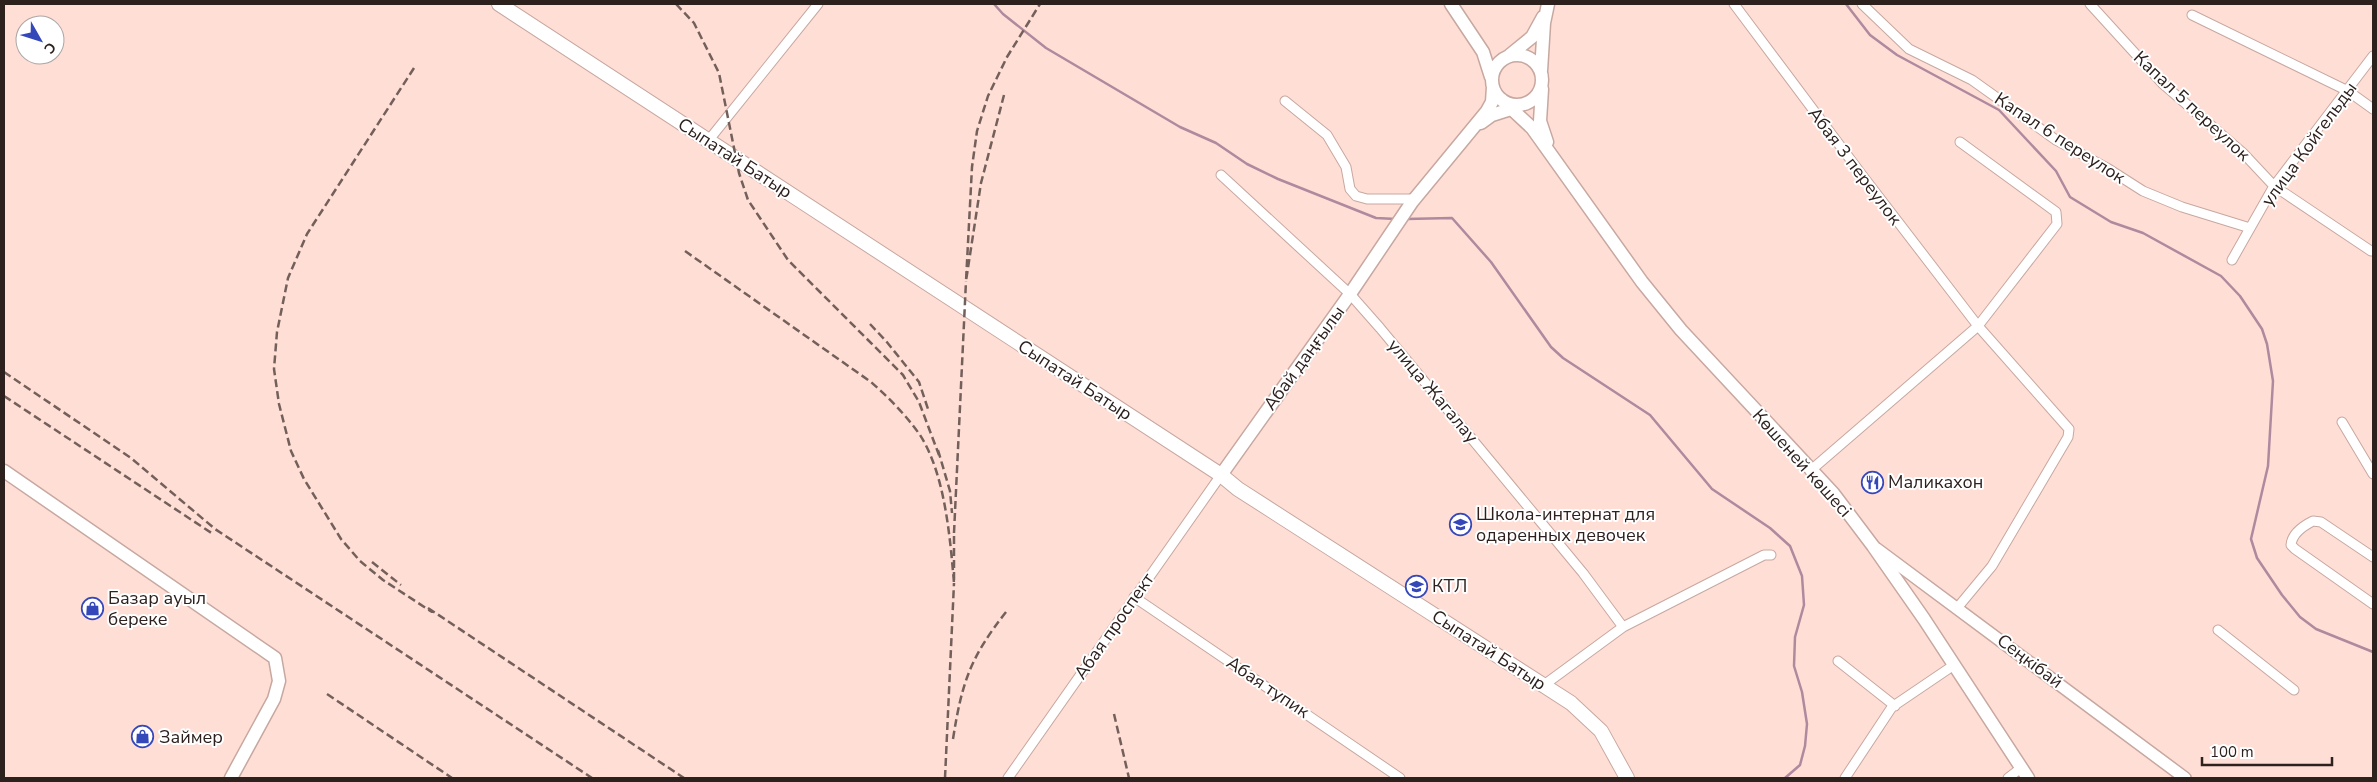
<svg xmlns="http://www.w3.org/2000/svg" width="2377" height="782" font-family="'Nunito Sans',sans-serif">
  <style>
    .lines { fill: none; stroke-linecap: round; stroke-linejoin: round }
    .stream { stroke: #af899e; stroke-width: 2.5 }
    .minor-casing { stroke: #c7a8a0; stroke-width: 11 }
    .tertiary-casing { stroke: #c7a8a0; stroke-width: 14 }
    .secondary-casing { stroke: #c7a8a0; stroke-width: 15 }
    .primary-casing { stroke: #c7a8a0; stroke-width: 16 }
    .minor { stroke: #fff; stroke-width: 9 }
    .tertiary { stroke: #fff; stroke-width: 11 }
    .secondary { stroke: #fff; stroke-width: 12 }
    .primary { stroke: #fff; stroke-width: 14 }
    .rail { stroke: #73605b; stroke-width: 2.5; stroke-dasharray: 8 4; stroke-linecap: butt }
    .labels { text-anchor: middle; dominant-baseline: central; stroke-width: 4; stroke-linejoin: round; paint-order: stroke }
    .street-label { font-size: 18px; fill: #2d211e; stroke: #fff }
    .poi-label { font-size: 18px; fill: #2d211e; stroke: #fff; text-anchor: start }
  </style>
  <rect width="100%" height="100%" fill="#ffded6"/>
  <g class="lines">
    <!-- stream -->
    <path class="stream" d="M994,4L1003,14L1046,48L1180,127L1216,143L1247,164L1278,179L1376,218L1396,219
      M1846,4L1870,35L1897,55L1999,110L2056,171L2070,197L2111,222L2143,233L2221,276L2240,296L2262,329L2267,344L2273,381L2268,466L2251,539L2257,558L2282,595L2300,617L2316,629L2373,652
      M1406,219L1452,218L1491,262L1551,347L1563,358L1650,415L1712,489L1770,528L1790,546L1802,576L1804,605L1795,637L1794,666L1802,692L1807,724L1805,746L1800,765L1785,778"/>
    <defs>
      <path id="minor" d="M1734,4L1862,175L1978,326L2069,429L2068,437L1992,566L1958,607
        M1862,4L1909,49L1972,80L2056,140L2107,168L2143,191L2182,207L2250,228
        M2090,4L2162,83L2244,154L2274,186L2371,251
        M2192,15L2348,91L2373,109
        M1285,101L1327,135L1346,167L1350,189L1356,196L1367,199H1415
        M708,141L818,4
        M1221,175L1350,294L1380,328L1583,573L1623,627
        M2232,260L2274,186L2373,56
        M2342,422L2373,474
        M1810,471L1978,326L2057,224L2056,212L1960,142
        M2373,557L2321,522L2313,521C2303,526 2292,533 2291,545L2295,549L2373,604
        M1134,597L1400,778
        M2218,630L2294,690
        M1838,661L1895,706
        M1544,685L1623,627L1764,555H1771
        M1008,778L1221,475
        M1845,778L1892,707L1954,665
        M2008,778L2021,768"/>
      <path id="tertiary" d="M1877,549L2185,778"/>
      <path id="secondary" d="M1451,4L1483,52L1491,77
        M1492 80a25 25 0 1 1 50 0a25 25 0 1 1-50 0Z
        M1510,55L1532,37L1543,17
        M1541,71L1544,23L1548,4
        M1542,89L1540,121L1547,142
        M1501,99L1532,128L1642,282L1681,330L1833,493L1873,546L1924,619L2028,778
        M1481,123L1492,115L1517,107
        M4,471L275,658L279,681L274,699L231,778
        M1221,475L1350,294L1412,202L1487,111L1492,102L1493,87"/>
      <path id="primary" d="M499,4L1221,475L1238,489L1571,703L1601,731L1627,778"/>
    </defs>
    <!-- minor casing -->
    <use href="#minor" class="minor-casing"/>
    <!-- tertiary casing -->
    <use href="#tertiary" class="tertiary-casing"/>
    <!-- secondary casing -->
    <use href="#secondary" class="secondary-casing"/>
    <!-- primary casing -->
    <use href="#primary" class="primary-casing"/>
    <!-- minor -->
    <use href="#minor" class="minor"/>
    <!-- tertiary -->
    <use href="#tertiary" class="tertiary"/>
    <!-- secondary -->
    <use href="#secondary" class="secondary"/>
    <!-- primary -->
    <use href="#primary" class="primary"/>
    <!-- rail -->
    <path class="rail" d="M676,4L694,23L719,73L739,173L748,200L788,260L903,375L919,402L939,455
      M414,68L307,234L288,278L277,332L274,369L279,404L291,451L304,479L341,539L360,561L383,580L432,612
      M1004,95L981,183L966,281L972,167L977,131L988,96L1007,57L1040,4
      M685,251L871,382C889,398 906,415 920,435C945,474 950,537 954,583V534
      M870,324L886,341L919,382L928,409
      M4,372L131,458L215,529L592,778
      M4,396L213,534
      M938,450L950,491L952,513
      M954,533L966,281
      M372,562L401,585
      M428,608L684,778
      M327,694L452,778
      M1114,714L1129,778
      M953,739C962,682 970,658 1006,612
      M945,778L954,583"/>
  </g>
  <!-- icons -->
  <defs>
    <symbol id="restaurant-ring" viewBox="-11 -11 22 22"><circle r="9.5" fill="#fff" stroke="#3448ba" stroke-width="1.5"/><path d="M-5-6h1v4h1v-4h1v4h1v-4h1v5L-1.5 .5V6h-2V.5L-5-1ZM5-6V6H3V1.5H1.5Q1.5-4 5-6Z" fill="#3448ba"/></symbol>
    <symbol id="school-ring" viewBox="-11 -11 22 22"><circle r="9.5" fill="#fff" stroke="#3448ba" stroke-width="1.5"/><path d="M0-5L7-2L0 1L-7-2ZM-4 1L0 2.5L4 1V4Q0 6-4 4Z" fill="#3448ba"/></symbol>
    <symbol id="shop-ring" viewBox="-11 -11 22 22"><circle r="9.5" fill="#fff" stroke="#3448ba" stroke-width="1.5"/><path d="M-5-2.5h2.3a2.7 3.5 0 0 1 5.4 0H5L5.5 6h-11ZM-1.5-2.5h3a1.5 2.3 0 0 0-3 0Z" fill="#3448ba"/></symbol>
  </defs>
  <g fill-rule="evenodd">
    <use href="#restaurant-ring" x="1860" y="470" width="25" height="25"/>
    <use href="#school-ring" x="1448" y="512" width="25" height="25"/>
    <use href="#school-ring" x="1404" y="574" width="25" height="25"/>
    <use href="#shop-ring" x="80" y="596" width="25" height="25"/>
    <use href="#shop-ring" x="130" y="724" width="25" height="25"/>
  </g>
  <g class="labels">
    <!-- street labels -->
    <g class="street-label">
      <text transform="translate(2192 106) rotate(43)">Капал 5 переулок</text>
      <text transform="translate(2060 138) rotate(33)">Капал 6 переулок</text>
      <text transform="translate(2309 144) rotate(-54)">улица Койгельды</text>
      <text transform="translate(735 158) rotate(33)">Сыпатай Батыр</text>
      <text transform="translate(1855 166) rotate(53)">Абая 3 переулок</text>
      <text transform="translate(1304 358) rotate(-54)">Абай даңғылы</text>
      <text transform="translate(1075 380) rotate(33)">Сыпатай Батыр</text>
      <text transform="translate(1433 391) rotate(50)">улица Жагалау</text>
      <text transform="translate(1802 463) rotate(48)">Көшеней көшесі</text>
      <text transform="translate(1114 626) rotate(-55)">Абая проспект</text>
      <text transform="translate(1489 650) rotate(33)">Сыпатай Батыр</text>
      <text transform="translate(2030 661) rotate(37)">Сеңкібай</text>
      <text transform="translate(1268 687) rotate(34)">Абая тупик</text>
    </g>
    <!-- poi labels -->
    <g class="poi-label">
      <text x="1888" y="482">Маликахон</text>
      <text x="1476" y="514">Школа-интернат для<tspan x="1476" dy="21">одаренных девочек</tspan></text>
      <text x="1432" y="586">КТЛ</text>
      <text x="108" y="598">Базар ауыл<tspan x="108" dy="21">береке</tspan></text>
      <text x="159" y="737">Займер</text>
    </g>
  </g>
  <!-- border -->
  <rect width="2377" height="782" fill="none" stroke="#2d211e" stroke-width="10"/>
  <!-- north arrow -->
  <g transform="translate(40 40) rotate(129)"><circle r="24" fill="#ffffff" stroke="#aba6a5"/>
  <path d="M0-4L9 19L0 12L-9 19Z" fill="#3448ba"/>
  <text y="-8" font-size="14" font-weight="bold" text-anchor="middle" fill="#2d211e">С</text>
  </g>
  <!-- scale -->
  <path d="M2202 757v8h130v-8" fill="none" stroke="#2d211e" stroke-width="2.5"/>
  <text x="2210" y="757" font-size="15" fill="#2d211e" stroke="#ffffff" stroke-width="4" paint-order="stroke">100 m</text>
</svg>
